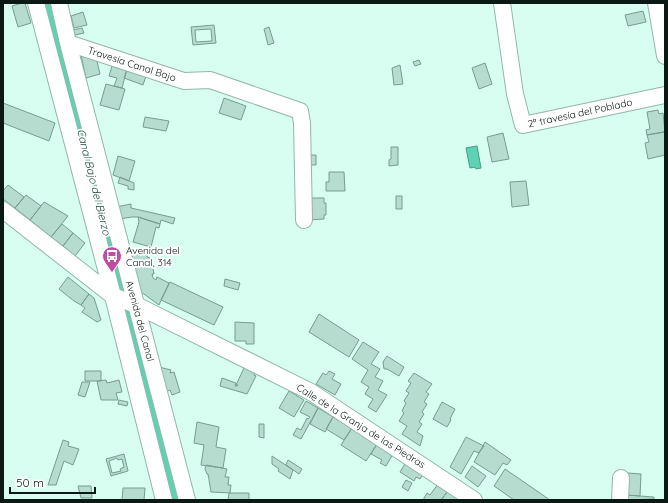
<svg xmlns="http://www.w3.org/2000/svg" width="668" height="503" font-family="Quicksand,sans-serif">
  <style>
    .water { fill: #5ed3b4; stroke: #459b84 }
    .lines { fill: none; stroke-linecap: round; stroke-linejoin: round }
    .canal { stroke: #5ed3b4; stroke-width: 12 }
    .building { fill: #b5dccf; stroke: #779c90; fill-rule: evenodd }
    .minor-casing { stroke: #91b7aa; stroke-width: 18 }
    .minor { stroke: #fff; stroke-width: 16 }
    .labels { text-anchor: middle; dominant-baseline: central; stroke-width: 3.5; stroke-linejoin: round; paint-order: stroke }
    .street-label { font-size: 10px; fill: #0a1914; stroke: #fff }
    .poi-label { font-size: 10px; fill: #0a1914; stroke: #fff; text-anchor: start }
    .water-label { font-size: 11px; font-style: italic; fill: #1d4f42; stroke: #fff }
  </style>
  <rect width="100%" height="100%" fill="#d7fef1"/>
  <!-- water -->
  <path class="water" d="M477,146L481,168L476,169L475,167L470,168L466,148Z"/>
  <g class="lines">
    <!-- canal -->
    <path class="canal" d="M48,3L175,500"/>
  </g>
  <!-- building -->
  <path class="building" d="M22,3H25L31,23L18,27L12,6Z
    M643,11L646,22L628,26L625,15Z
    M83,12L87,25L74,28L71,16Z
    M214,25L216,43L193,45L191,27ZM211,29L212,41L196,42L195,30Z
    M269,27L274,43L268,45L264,29Z
    M82,28L84,33L75,35L73,30Z
    M80,51L96,57L100,74L86,78Z
    M419,60L421,64L415,66L413,62Z
    M113,63L127,69L122,88L114,86L117,78L109,76Z
    M485,63L492,84L479,89L472,68Z
    M400,65L403,84L394,85L392,68Z
    M128,67L147,73L143,85L124,78Z
    M106,84L125,89L119,110L100,105Z
    M224,98L246,106L241,120L219,113Z
    M3,103L55,123L49,141L3,123Z
    M658,110L659,114L663,113L665,132L647,135L646,130L650,129L647,112Z
    M145,117L169,121L166,131L143,127Z
    M663,132H665V155L648,159L645,143L649,142L647,135Z
    M503,133L509,159L492,162L487,137Z
    M391,147H398V165L389,166V160L391,159Z
    M305,155H316V165H305Z
    M118,156L135,161L129,181L113,175Z
    M329,172H344L345,191H326V182H329Z
    M120,177L134,183V190L128,189V186L118,183Z
    M526,181L529,205L512,207L510,182Z
    M8,185L24,197L15,208L3,199V191Z
    M26,195L41,206L30,220L15,208Z
    M396,196H402V209H396Z
    M309,198H324V203H326V215H324V219L308,220Z
    M44,202L68,216L51,237L30,220Z
    M131,204V208L175,218L173,224L161,220L160,224L138,217H132L119,219L116,207Z
    M138,217L160,224L159,228L156,227L151,247L133,242L139,222Z
    M62,224L73,233L63,246L51,237Z
    M73,233L85,243L75,256L63,246Z
    M125,247L148,254L147,257L150,258V260H149L150,264H152L154,274H152L153,278L156,280L157,277L169,283L159,305L137,289Z
    M68,277L89,294L81,305L74,301L59,289Z
    M225,279L240,283L238,290L224,286Z
    M170,282L223,307L214,325L161,300Z
    M89,294L94,298L101,320L97,322L82,312L85,308L81,305Z
    M319,314L359,340L349,357L309,332Z
    M235,322L254,323V344H246V341H235Z
    M363,342L379,352L371,364L380,369L375,377L383,381L378,390L387,395L376,412L368,407L373,399L365,394L369,387L361,382L368,370L352,359Z
    M387,356L404,367L399,376L387,369H384L383,362Z
    M159,367L171,370L170,373L174,372L180,392L172,395L170,390L166,392Z
    M244,368L255,373L254,375L256,376L247,394L220,386L222,378L236,383L235,386H237L238,385H236Z
    M85,371H101V381H85Z
    M329,371L335,374L332,379L341,384L335,395L316,384L323,373L326,375Z
    M414,373L432,384L426,392L429,394L424,402L427,404L422,412L424,414L419,422L422,424L417,432L423,436L420,446L402,434L407,426L399,421L404,413L402,411L406,403L404,401L409,393L406,391L411,383L408,381Z
    M106,380L107,383L119,380L122,392L116,393L118,400H101L97,381Z
    M82,382H90L85,397L78,395Z
    M289,391L304,400L294,417L279,408Z
    M119,400L128,402L127,406L118,404Z
    M306,401L318,408L301,439L293,435L297,428L301,430L307,418L308,419L310,417L300,412Z
    M442,402L455,409L450,419L451,420L447,427L433,419Z
    M318,408L333,417L325,432L310,424Z
    M333,417L352,428L344,440L326,429Z
    M197,422L219,427L216,447L226,449L223,468L201,465L204,445L194,443Z
    M259,424H264V438L259,437Z
    M352,428L377,444L366,461L341,445Z
    M466,437L484,446L479,453L474,451L461,474L450,467Z
    M63,440L69,442L68,446L79,449L73,465L64,461L56,485H48Z
    M485,442L511,460L507,465L503,463L495,475L474,462Z
    M377,444L393,454L386,466L380,463L382,460L371,454Z
    M124,454L128,471L111,476L106,459ZM117,458L118,460L122,459L124,467L120,469L121,471L112,473L109,461Z
    M272,456L293,470L290,479L278,471L279,469L272,464Z
    M288,460L302,469L299,474L286,465Z
    M406,462L424,473L420,479L416,477L414,481L400,472Z
    M206,465L227,469L225,477H229L228,485H231L230,493L211,492L208,474H207L205,469Z
    M472,466L486,476L478,487L465,477Z
    M505,469L550,500H514L494,486Z
    M628,473L641,474L640,496L626,495Z
    M406,480L412,483L408,491L402,487Z
    M438,484L448,491L441,500H423L427,493L430,495Z
    M78,486H91L92,498H81Z
    M123,488H145L144,500H122Z
    M448,491L458,498L456,500H441Z
    M229,493H249V500H228Z
    M626,495L654,497V499L626,500Z"/>
  <g class="lines">
    <defs>
      <path id="minor" d="M36,3L113,296L164,500
        M59,3L68,43L187,500
        M502,3L515,94L523,125L665,95
        M656,3L665,56
        M68,43L184,81L210,80L300,111L302,123L304,220
        M3,210L113,296L136,305L311,392L474,500
        M620,500L621,478"/>
    </defs>
    <!-- minor casing -->
    <use href="#minor" class="minor-casing"/>
    <!-- minor -->
    <use href="#minor" class="minor"/>
  </g>
  <!-- icons -->
  <defs>
    <symbol id="bus-pin" viewBox="-11 -11 22 30"><path d="M0 17L-7.5 6A9.5 9.5 0 1 1 7.5 6Z" fill="#c04ca6" stroke="#fff"/><path d="M-5-6H5V4H4V6H2V4H-2V6H-4V4H-5ZM-3.5-4V0h7V-4ZM-3.5 1.2v1.5H-2V1.2ZM2 1.2v1.5H3.5V1.2Z" fill="#fff"/></symbol>
  </defs>
  <g fill-rule="evenodd">
    <use href="#bus-pin" x="101" y="245" width="22" height="30"/>
  </g>
  <g class="labels">
    <!-- street labels -->
    <g class="street-label">
      <text transform="translate(132 64) rotate(18)">Travesía Canal Bajo</text>
      <text transform="translate(580 113) rotate(-12)">2ª travesía del Poblado</text>
      <text transform="translate(140 321) rotate(75)">Avenida del Canal</text>
      <text transform="translate(361 426) rotate(32)">Calle de la Granja de las Piedras</text>
    </g>
    <!-- poi labels -->
    <g class="poi-label">
      <text x="126" y="250">Avenida del<tspan x="126" dy="12">Canal, 314</tspan></text>
    </g>
    <!-- water labels -->
    <g class="water-label">
      <text transform="translate(94 182) rotate(76)">Canal Bajo del Bierzo</text>
    </g>
  </g>
  <!-- border -->
  <rect width="668" height="503" fill="none" stroke="#0a1914" stroke-width="8"/>
  <!-- scale -->
  <path d="M10 487v6h85v-6" fill="none" stroke="#0a1914" stroke-width="2"/>
  <text x="16" y="487" font-size="12" fill="#0a1914" stroke="#ffffff" stroke-width="3" paint-order="stroke">50 m</text>
</svg>
